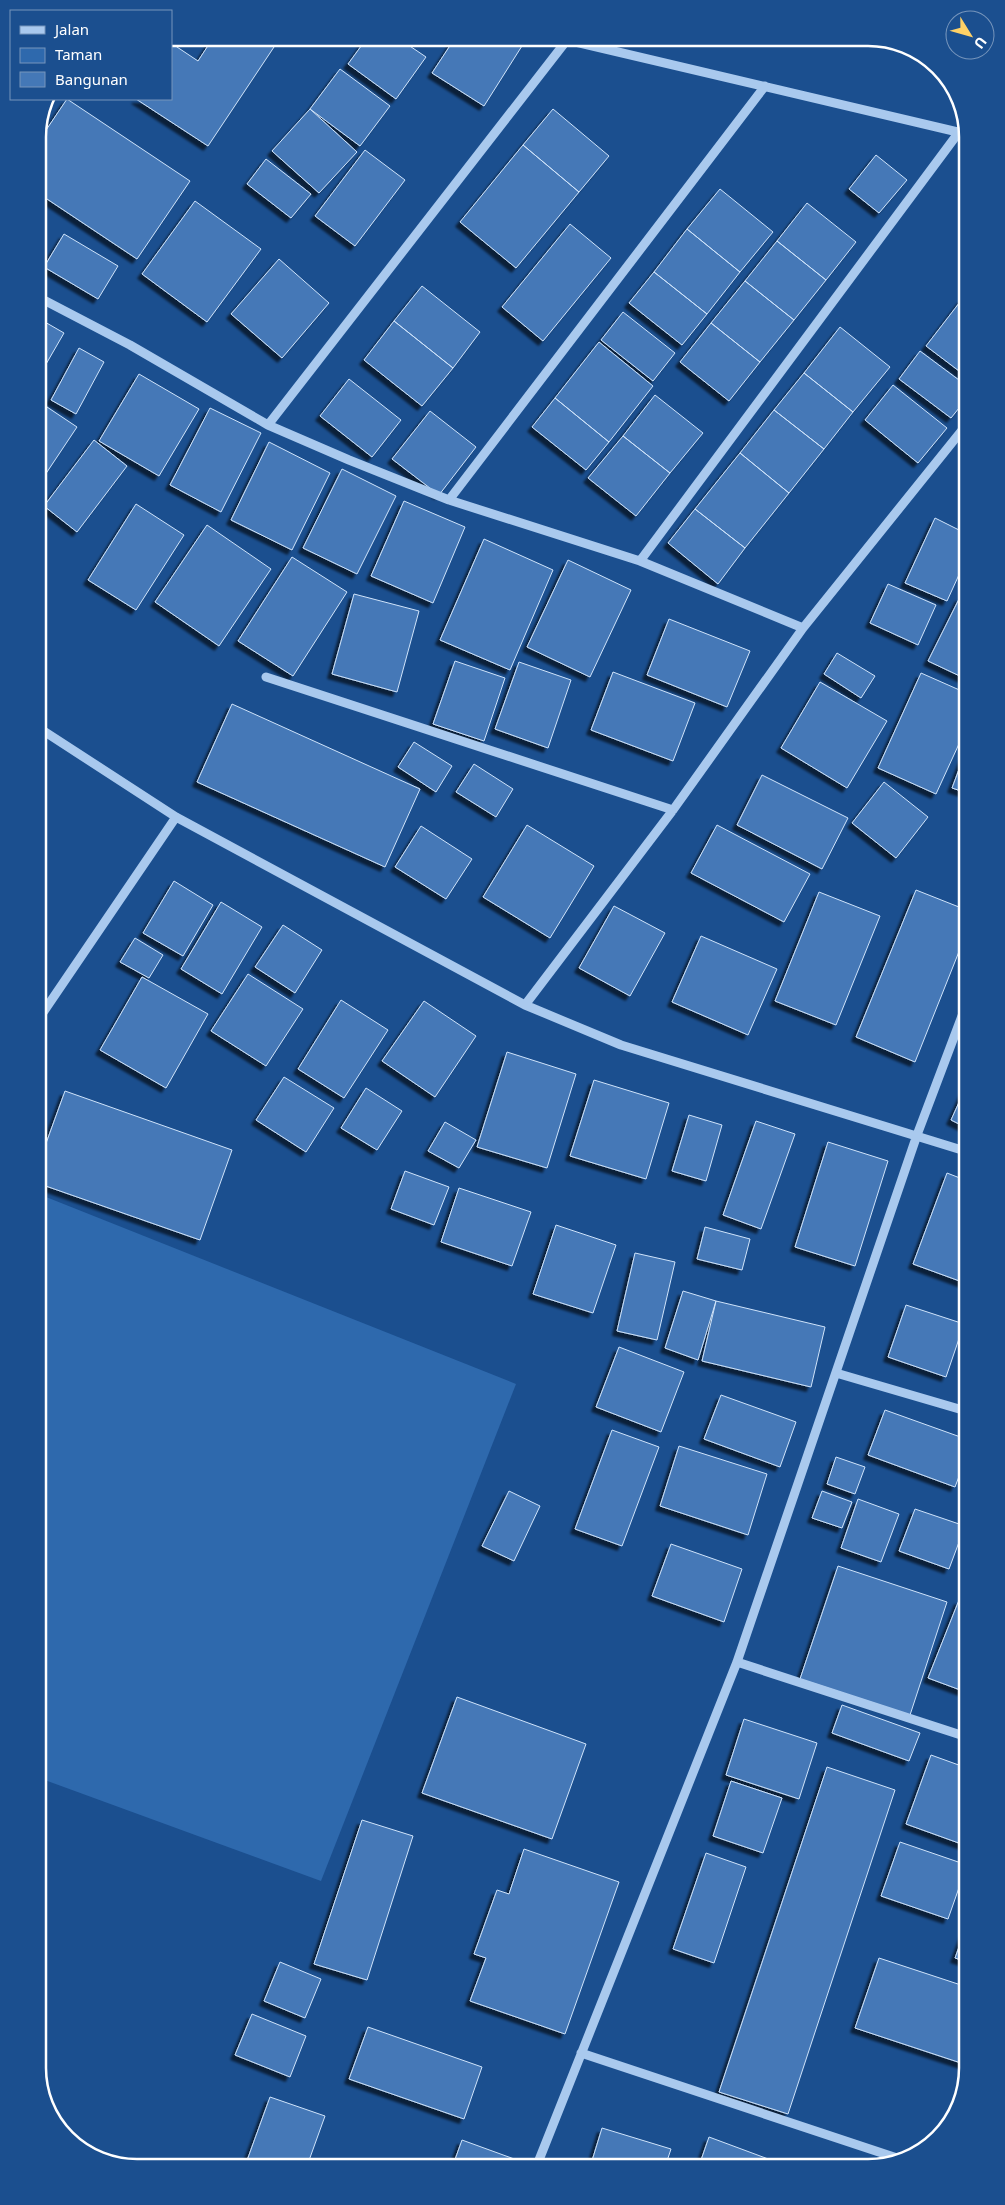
<svg xmlns="http://www.w3.org/2000/svg" width="1005" height="2205" font-family="'Noto Sans',sans-serif">
  <style>
    .green { fill: #2e69ad }
    .building { fill: #4478b7; stroke: #cfe3fa; filter: url(#shadow) }
    .lines { fill: none; stroke-linecap: round; stroke-linejoin: round }
    .minor { stroke: #a9c9ee; stroke-width: 9 }
    .rim { fill: none; stroke: #fff; stroke-width: 2.5 }
  </style>
  <defs>
    <filter id="shadow"><feDropShadow dx="-4.5" dy="4.5" stdDeviation="1" flood-color="#0009"/></filter>
  </defs>
  <rect width="100%" height="100%" fill="#1b4f8f"/>
  <!-- green -->
  <path class="green" d="M41,1195L516,1384L321,1881L42,1779Z"/>
  <!-- building -->
  <path class="building" d="M213,38H280L208,146L136,99H171V43L198,61Z
    M367,38H398L426,57L396,99L348,64Z
    M455,38H527L484,106L432,73Z
    M340,69L390,106L360,146L310,109Z
    M67,99L190,181L137,259L38,193V142Z
    M310,109L357,152L319,193L272,151Z
    M553,109L609,156L579,192L523,145Z
    M523,145L579,192L516,268L460,222Z
    M365,150L405,180L355,246L315,216Z
    M876,155L907,180L879,213L849,189Z
    M266,159L311,194L291,218L247,184Z
    M720,189L773,232L740,272L687,229Z
    M195,201L261,249L207,322L142,274Z
    M807,203L856,242L826,280L777,241Z
    M570,224L611,258L543,341L502,307Z
    M687,229L740,272L707,314L654,272Z
    M64,234L118,266L98,299L44,267Z
    M777,241L826,280L794,320L745,281Z
    M279,259L329,303L282,358L231,314Z
    M654,272L707,314L682,345L629,303Z
    M745,281L794,320L760,362L711,323Z
    M422,286L480,332L453,368L394,321Z
    M963,298V374L926,346Z
    M623,312L675,353L653,381L601,340Z
    M38,318L64,333L38,378Z
    M394,321L453,368L422,406L364,360Z
    M711,323L760,362L729,401L680,362Z
    M840,327L890,367L853,412L804,373Z
    M599,342L653,386L609,442L555,398Z
    M79,348L104,362L76,414L51,400Z
    M920,351L963,383V403L951,418L899,379Z
    M804,373L853,412L824,449L774,410Z
    M139,374L199,409L159,476L99,441Z
    M349,379L401,420L372,457L320,416Z
    M893,385L947,428L918,463L865,420Z
    M655,395L703,433L670,473L623,436Z
    M555,398L609,442L586,470L532,427Z
    M38,401L77,427L39,484V483Z
    M210,408L261,433L221,512L170,485Z
    M774,410L824,449L789,493L740,453Z
    M430,411L476,447L439,495L392,459Z
    M623,436L670,473L636,516L588,478Z
    M94,440L127,466L77,532L44,506Z
    M269,442L330,473L292,550L231,520Z
    M740,453L789,493L745,548L695,509Z
    M342,469L396,496L357,574L303,548Z
    M404,501L465,527L433,603L371,576Z
    M136,504L184,535L136,610L88,580Z
    M695,509L745,548L718,584L668,543Z
    M935,518L963,532V566L947,601L905,583Z
    M207,525L271,569L219,646L155,602Z
    M484,539L553,570L510,670L440,640Z
    M292,557L347,592L293,676L238,641Z
    M568,560L631,590L590,677L527,647Z
    M888,584L936,605L918,645L870,623Z
    M354,594L419,611L397,692L332,674Z
    M960,597L963,599L964,678L928,661Z
    M669,619L750,651L727,707L647,675Z
    M837,653L875,676L861,698L824,674Z
    M455,661L505,678L484,741L433,724Z
    M519,662L571,680L548,748L495,729Z
    M613,672L695,703L673,761L591,730Z
    M921,673L964,692V733L936,794L878,768Z
    M820,682L887,721L847,788L781,748Z
    M232,704L420,789L385,867L197,782Z
    M414,742L452,766L436,792L398,767Z
    M964,756V792L952,788Z
    M474,764L513,789L496,817L456,792Z
    M762,775L848,818L822,869L737,825Z
    M884,782L928,817L896,858L852,823Z
    M527,825L594,866L550,938L483,897Z
    M717,825L810,874L784,922L691,873Z
    M421,826L472,859L446,899L395,867Z
    M174,881L213,905L183,956L143,933Z
    M916,890L964,909V939L915,1062L856,1037Z
    M819,892L880,916L836,1025L775,1001Z
    M221,902L262,927L222,994L181,969Z
    M614,906L665,933L630,996L579,968Z
    M283,925L322,950L295,993L255,967Z
    M701,936L777,969L748,1035L672,1002Z
    M135,938L163,955L149,978L120,962Z
    M248,974L303,1009L266,1066L211,1031Z
    M142,977L208,1014L166,1088L100,1050Z
    M341,1000L388,1030L344,1098L298,1069Z
    M424,1001L476,1036L435,1097L382,1061Z
    M507,1052L576,1074L547,1168L477,1147Z
    M284,1077L334,1108L306,1152L256,1120Z
    M594,1080L669,1103L646,1179L570,1156Z
    M366,1088L402,1111L377,1150L341,1128Z
    M965,1089V1127L951,1120Z
    M65,1091L232,1150L200,1240L40,1184V1160Z
    M689,1115L722,1125L706,1181L672,1171Z
    M756,1121L795,1134L761,1229L723,1215Z
    M445,1122L476,1140L459,1168L428,1151Z
    M828,1142L888,1161L855,1266L795,1247Z
    M405,1171L449,1187L434,1225L391,1209Z
    M947,1173L965,1180V1283L913,1264Z
    M459,1188L531,1212L512,1266L441,1242Z
    M556,1225L616,1245L593,1313L533,1294Z
    M705,1227L750,1239L742,1270L697,1259Z
    M635,1253L675,1262L657,1340L617,1331Z
    M683,1291L716,1301L698,1360L665,1348Z
    M716,1301L825,1327L811,1387L702,1361Z
    M906,1305L964,1324L946,1377L888,1357Z
    M619,1347L684,1372L661,1432L596,1407Z
    M721,1395L796,1422L780,1467L704,1439Z
    M885,1410L966,1439V1458L955,1487L868,1455Z
    M612,1430L659,1447L622,1546L575,1529Z
    M679,1446L767,1474L748,1535L660,1506Z
    M836,1457L865,1467L855,1494L827,1484Z
    M509,1491L540,1506L514,1561L482,1546Z
    M822,1491L852,1502L842,1528L812,1518Z
    M858,1499L899,1514L881,1562L841,1548Z
    M915,1509L965,1526L949,1569L899,1551Z
    M671,1544L742,1569L724,1622L652,1596Z
    M838,1566L947,1602L910,1715L800,1679Z
    M959,1600L966,1603V1681L963,1691L928,1678Z
    M457,1697L586,1744L552,1839L422,1793Z
    M842,1705L920,1733L909,1761L832,1733Z
    M744,1719L817,1743L799,1799L726,1775Z
    M931,1755L967,1768V1846L906,1824Z
    M827,1767L895,1790L788,2114L719,2092Z
    M731,1781L782,1798L763,1853L713,1836Z
    M362,1820L413,1836L367,1980L314,1964Z
    M900,1842L967,1865L948,1919L881,1896Z
    M524,1849L619,1882L565,2034L470,2001L486,1958L474,1954L497,1890L509,1894Z
    M706,1853L746,1867L714,1963L673,1949Z
    M967,1925V1962L955,1958Z
    M879,1958L967,1987V2065L855,2028Z
    M280,1962L321,1979L305,2018L264,2001Z
    M252,2014L306,2036L290,2077L235,2055Z
    M368,2027L482,2067L464,2119L349,2079Z
    M270,2097L325,2116L307,2166H245Z
    M602,2128L671,2149L666,2164H591Z
    M709,2137L779,2163H700Z
    M462,2140L517,2160L515,2165H453Z"/>
  <g class="lines">
    <!-- minor -->
    <path class="minor" d="M38,297L130,345L268,425
      M449,500L765,86
      M640,561L959,132
      M803,628L640,561L449,500L349,460L268,425L567,40L962,133
      M266,677L673,810
      M39,728L176,817L525,1005L621,1045L965,1151
      M525,1005L673,810L803,628L963,429
      M40,1017L176,817
      M836,1373L966,1411
      M737,1662L967,1737
      M581,2053L903,2160
      M537,2165L737,1662L917,1135L965,1008"/>
  </g>
  <!-- crop -->
  <path d="M0 0H1005V2205H0ZM137 46H868A91 91 0 0 1 959 137V2068A91 91 0 0 1 868 2159H137A91 91 0 0 1 46 2068V137A91 91 0 0 1 137 46Z" fill="#1b4f8f" fill-rule="evenodd"/>
  <path class="rim" d="M137 46H868A91 91 0 0 1 959 137V2068A91 91 0 0 1 868 2159H137A91 91 0 0 1 46 2068V137A91 91 0 0 1 137 46Z"/>
  <!-- legend -->
  <rect x="10" y="10" width="162" height="90" fill="#1b4f8f" stroke="#7695bc"/>
  <rect x="20" y="26" width="25" height="8" fill="#a9c9ee" stroke="#7695bc"/>
  <text x="55" y="35" font-size="15" fill="#ffffff">Jalan</text>
  <rect x="20" y="48" width="25" height="15" fill="#2e69ad" stroke="#7695bc"/>
  <text x="55" y="60" font-size="15" fill="#ffffff">Taman</text>
  <rect x="20" y="72" width="25" height="15" fill="#4478b7" stroke="#7695bc"/>
  <text x="55" y="85" font-size="15" fill="#ffffff">Bangunan</text>
  <!-- north arrow -->
  <g transform="translate(970 35) rotate(127)"><circle r="24" fill="#1b4f8f" stroke="#7695bc"/>
  <path d="M0-4L9 19L0 12L-9 19Z" fill="#ffd166"/>
  <text y="-8" font-size="14" font-weight="bold" text-anchor="middle" fill="#ffffff">U</text>
  </g>
</svg>
